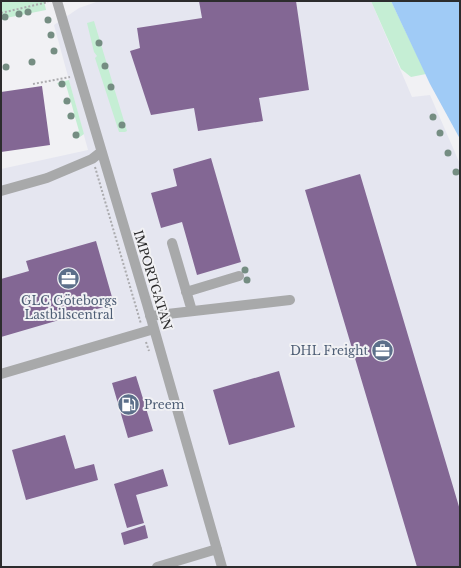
<svg xmlns="http://www.w3.org/2000/svg" width="461" height="568" font-family="'Libre Baskerville',serif">
  <style>
    .built { fill: #e5e6f0 }
    .green { fill: #c5eed4 }
    .water { fill: #a0cbf6 }
    .building { fill: #836794 }
    .lines { fill: none; stroke-linecap: round; stroke-linejoin: round }
    .path { stroke: #ababae; stroke-width: 2; stroke-dasharray: 2 2; stroke-linecap: butt }
    .minor { stroke: #a8a9aa; stroke-width: 10 }
    .tree { fill: #758d82 }
    .labels { text-anchor: middle; dominant-baseline: central; stroke-width: 4; stroke-linejoin: round; paint-order: stroke }
    .street-label { font-size: 12px; fill: #2c2c2d; stroke: #f1f1f4 }
    .service-label { font-size: 12px; fill: #4e5e75; stroke: #f1f1f4 }
  </style>
  <rect width="100%" height="100%" fill="#f1f1f4"/>
  <!-- built -->
  <path class="built" d="M99,1H371L412,97L430,95L460,164V567H1V169L88,150L54,25L79,8Z"/>
  <!-- green -->
  <path class="green" d="M1,1H44L46,10L1,19Z
    M371,1H391L426,74L411,77L401,69Z
    M94,21L127,131L125,132H119L95,58L97,56L94,52L87,23Z
    M69,80L84,134L77,139L75,138L73,133L79,131L75,117L68,119L67,115L74,113L71,102L64,104L63,101L70,99L66,85L59,86L57,83Z"/>
  <!-- water -->
  <path class="water" d="M391,1H460V139L430,84Z"/>
  <!-- building -->
  <path class="building" d="M199,1H296L309,90L259,98L263,121L198,131L194,108L151,115L130,51L140,48L137,28L202,18Z
    M42,86L50,145L1,152V92Z
    M211,158L241,262L197,275L182,222L161,228L151,193L177,186L173,169Z
    M360,174L460,510V567H417L305,190Z
    M96,241L114,304L1,337V279L29,271L26,261Z
    M279,371L295,427L229,445L213,390Z
    M136,376L153,431L128,438L112,383Z
    M65,435L75,469L94,464L98,480L26,500L12,450Z
    M163,469L168,486L136,495L144,523L127,528L114,484Z
    M145,525L148,538L124,545L121,533Z"/>
  <g class="lines">
    <!-- path -->
    <path class="path" d="M1,13L48,2
      M33,84L70,77
      M95,167L141,324
      M146,342L149,351"/>
    <!-- minor -->
    <path class="minor" d="M57,1L147,304L222,567
      M1,191L47,178L92,159L101,152
      M172,243L192,311
      M186,292L239,276
      M150,316L290,300
      M1,374L154,329
      M157,567L217,549"/>
  </g>
  <!-- trees -->
  <g class="tree">
    <circle cx="28" cy="12" r="3.5"/>
    <circle cx="19" cy="14" r="3.5"/>
    <circle cx="5" cy="17" r="3.5"/>
    <circle cx="48" cy="20" r="3.5"/>
    <circle cx="51" cy="35" r="3.5"/>
    <circle cx="99" cy="43" r="3.5"/>
    <circle cx="54" cy="51" r="3.5"/>
    <circle cx="32" cy="62" r="3.5"/>
    <circle cx="105" cy="66" r="3.5"/>
    <circle cx="6" cy="67" r="3.5"/>
    <circle cx="62" cy="84" r="3.5"/>
    <circle cx="111" cy="87" r="3.5"/>
    <circle cx="67" cy="101" r="3.5"/>
    <circle cx="71" cy="116" r="3.5"/>
    <circle cx="433" cy="117" r="3.5"/>
    <circle cx="122" cy="125" r="3.5"/>
    <circle cx="440" cy="133" r="3.5"/>
    <circle cx="76" cy="135" r="3.5"/>
    <circle cx="448" cy="153" r="3.5"/>
    <circle cx="456" cy="172" r="3.5"/>
    <circle cx="245" cy="270" r="3.5"/>
    <circle cx="247" cy="280" r="3.5"/>
  </g>
  <!-- icons -->
  <defs>
    <symbol id="office-disc" viewBox="-11 -11 22 22"><circle r="9.5" fill="#5c6f8a" stroke="#f1f1f4"/><path d="M-6-3h4V-5.5h4V-3h4V5H-6ZM-1-4.5V-3h2v-1.5ZM-6 0V1H6V0Z" fill="#fff"/></symbol>
    <symbol id="fuel-disc" viewBox="-11 -11 22 22"><circle r="9.5" fill="#5c6f8a" stroke="#f1f1f4"/><path d="M-5.5-6h7V0h2V4h1.3V-2.5L3-4.5l.8-.8L6-3V5H2.5V1h-1V6h-7ZM-4.2-4.7v3.2H.2V-4.7Z" fill="#fff"/></symbol>
  </defs>
  <g fill-rule="evenodd">
    <use href="#office-disc" x="56" y="266" width="25" height="25"/>
    <use href="#office-disc" x="370" y="338" width="25" height="25"/>
    <use href="#fuel-disc" x="116" y="392" width="25" height="25"/>
  </g>
  <g class="labels">
    <!-- street labels -->
    <g class="street-label">
      <text transform="translate(153 280) rotate(73)">IMPORTGATAN</text>
    </g>
    <!-- service labels -->
    <g class="service-label">
      <text x="69" y="300">GLC Göteborgs<tspan x="69" dy="14">Lastbilscentral</tspan></text>
      <text x="368" y="350" text-anchor="end">DHL Freight</text>
      <text x="144" y="404" text-anchor="start">Preem</text>
    </g>
  </g>
  <!-- border -->
  <rect width="461" height="568" fill="none" stroke="#2c2c2d" stroke-width="4"/>
</svg>
